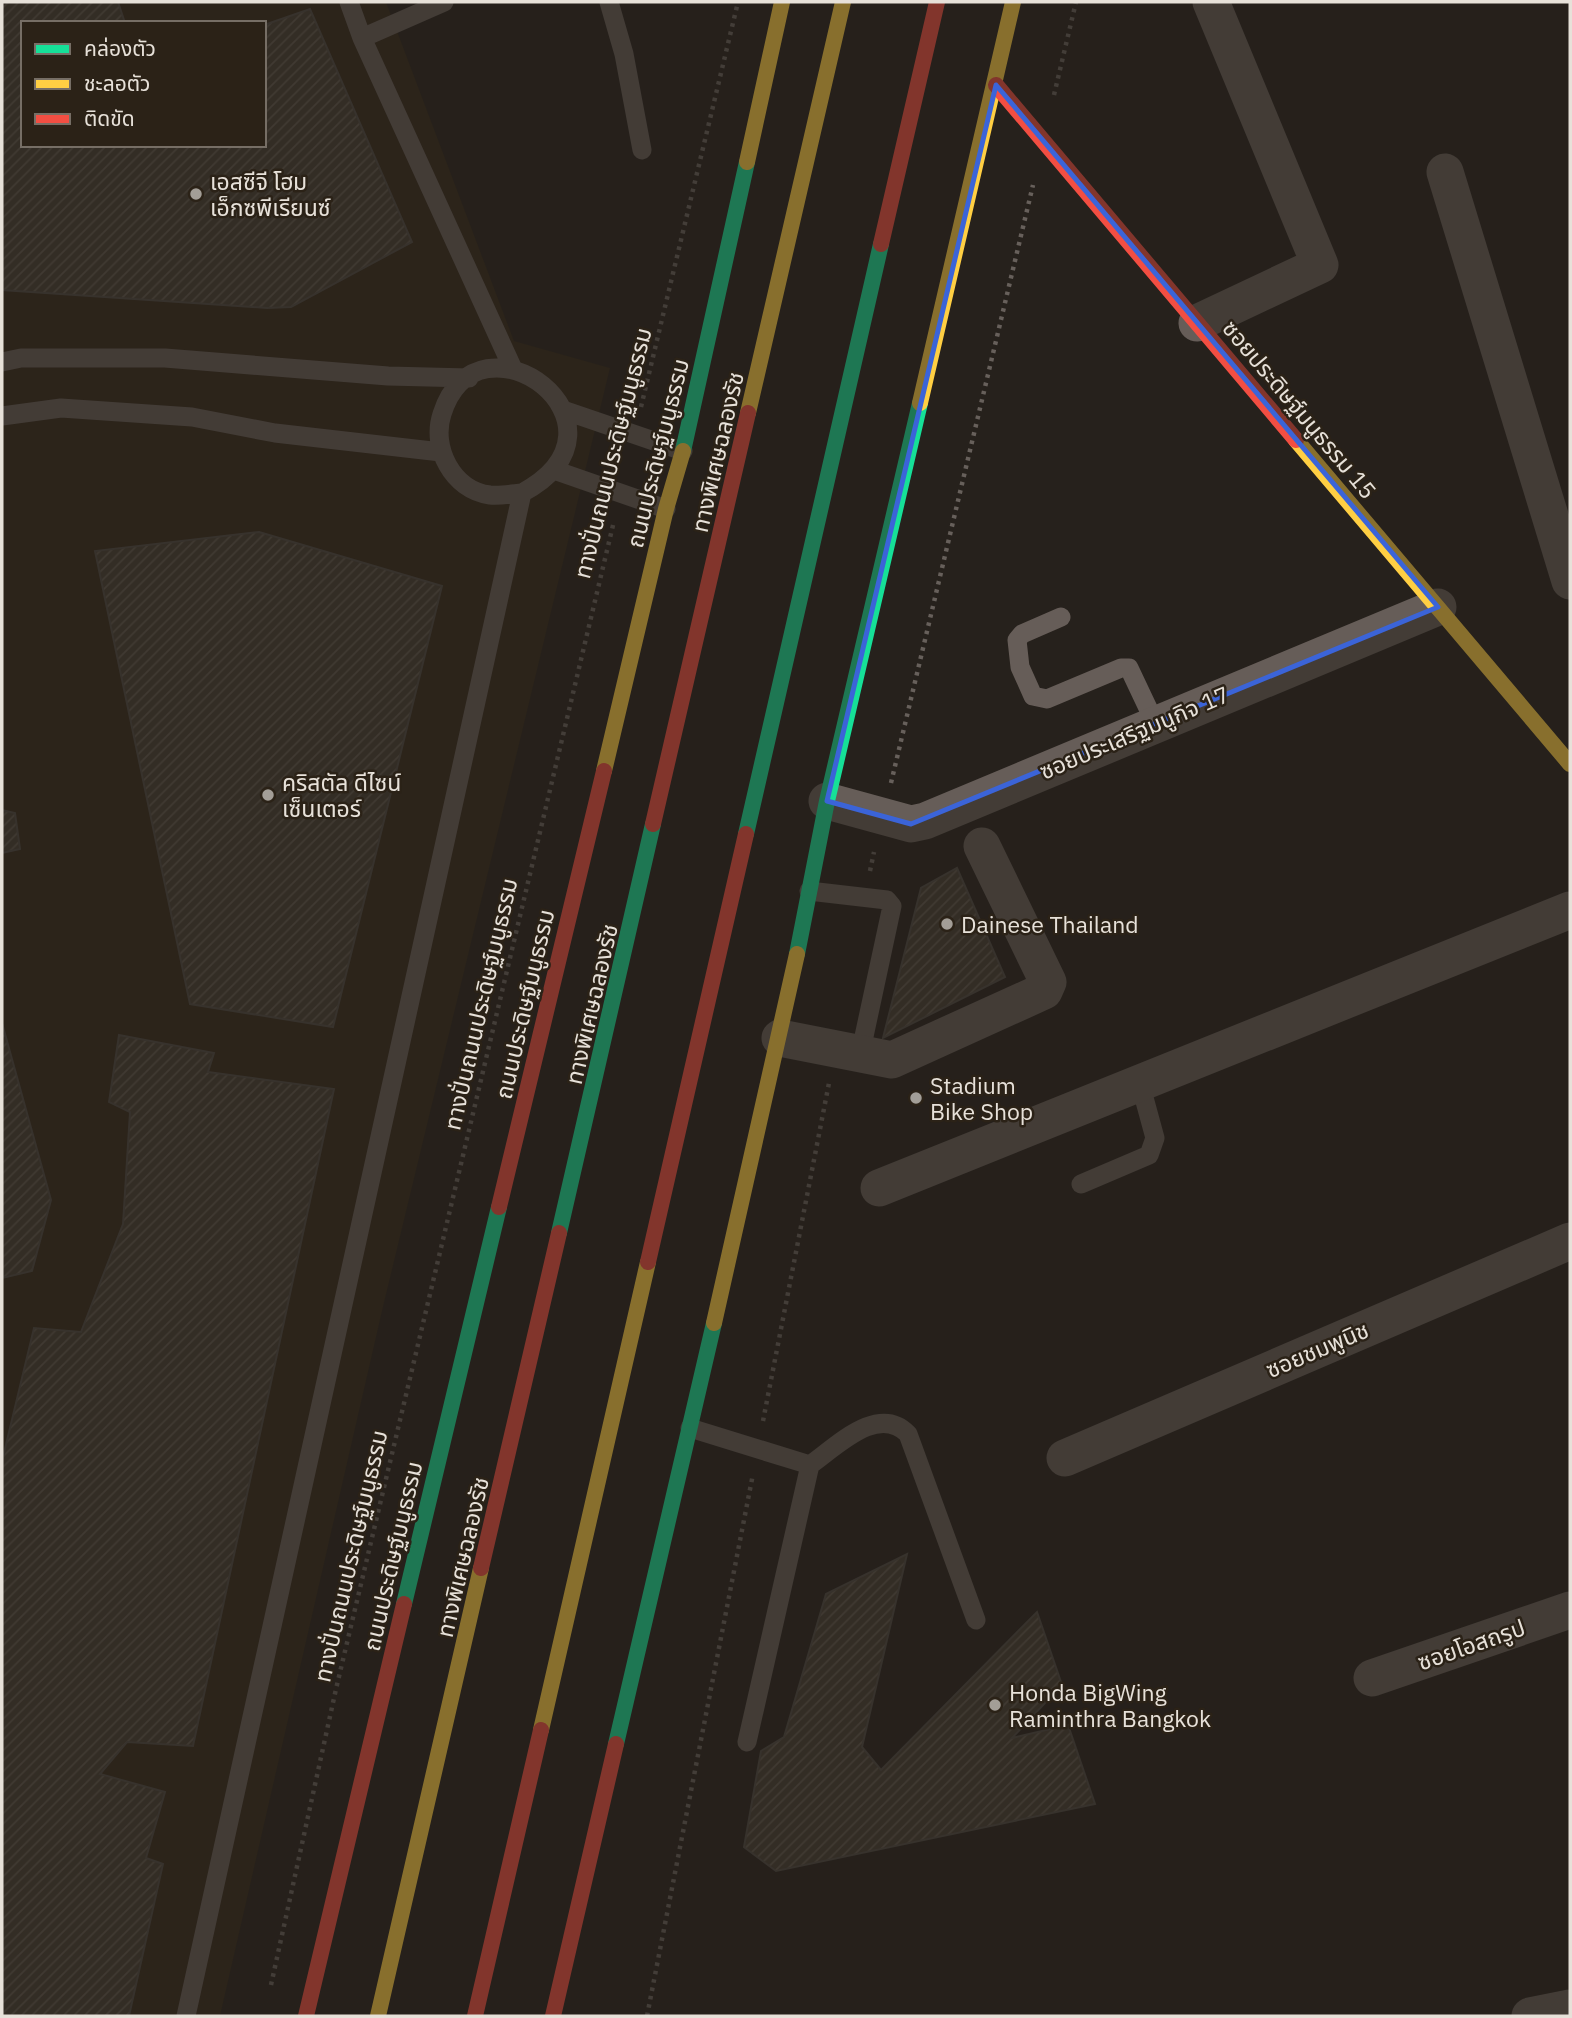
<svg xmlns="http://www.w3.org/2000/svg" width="1572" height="2018" font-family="'IBM Plex Sans','Noto Sans Thai',sans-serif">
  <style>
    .built { fill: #332819; fill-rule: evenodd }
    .building { fill: url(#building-hatch); stroke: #4c4742; stroke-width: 2 }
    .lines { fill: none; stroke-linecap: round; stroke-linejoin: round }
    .path { stroke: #67605b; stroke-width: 4.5; stroke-dasharray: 3.5 5; stroke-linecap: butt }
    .lane { stroke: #665d58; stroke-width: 19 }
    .street { stroke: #665d58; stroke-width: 37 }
    .fast { stroke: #16e098; stroke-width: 16 }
    .slow { stroke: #ffcf43; stroke-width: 16 }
    .jam { stroke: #f24e42; stroke-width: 16 }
    .marked { fill: none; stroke: #3b64d8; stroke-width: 5; stroke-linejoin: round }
    .poi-dot { fill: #a39e97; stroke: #2b2217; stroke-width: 2.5 }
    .labels { text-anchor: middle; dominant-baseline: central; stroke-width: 5; stroke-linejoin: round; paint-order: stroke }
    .poi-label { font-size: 23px; fill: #e7e1d9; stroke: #2b2217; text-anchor: start }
    .street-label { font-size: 23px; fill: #e7e1d9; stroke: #2b2217 }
  </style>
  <defs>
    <pattern id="building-hatch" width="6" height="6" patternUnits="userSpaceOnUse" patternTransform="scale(1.75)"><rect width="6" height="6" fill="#443c31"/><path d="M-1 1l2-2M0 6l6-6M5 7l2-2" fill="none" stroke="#5f584e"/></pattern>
  </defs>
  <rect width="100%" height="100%" fill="#26211c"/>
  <!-- built -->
  <path class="built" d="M2,2H386L514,341L610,368L382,1311L220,2016H2ZM23,23H264V145H23Z"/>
  <!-- building -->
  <path class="building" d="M2,2H118L125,23H23V145H264V25L310,9L412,242L291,307L267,308L2,290Z
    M259,532L442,586L333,1027L190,1004L95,551Z
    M2,810L15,813L20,849L2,853Z
    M957,868L1005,977L883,1038L921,888Z
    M2,1023L51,1200L32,1271L2,1278Z
    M119,1035L214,1053L208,1072L334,1089L193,1746L127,1742L100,1774L165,1792L146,1858L163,1864L129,2016H2V1461L34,1328L81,1332L123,1224L130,1112L109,1102Z
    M907,1554L862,1747L881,1770L1037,1612L1062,1685L1012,1738L1068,1725L1095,1804L776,1871L744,1847L761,1751L784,1737L826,1594Z"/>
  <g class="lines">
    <!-- path -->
    <path class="path" d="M1054,95L1076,2
      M641,407L738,2
      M891,783L1033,185
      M870,871L874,852
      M763,1421L829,1083
      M271,1985L336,1689L614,521
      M647,2016L753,1474"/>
    <!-- lane -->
    <path class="lane" d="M349,2L362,38L513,369
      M609,2L624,54L642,150
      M362,38L444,2
      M2,362L21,358H165L388,376L469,378
      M563,410L683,451
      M2,416L61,408L192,417L275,433L441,452
      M554,470L666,509
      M1061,617L1022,634L1017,640L1020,667L1033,696L1047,699L1121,668H1129L1155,723
      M809,891L887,900L892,906L860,1055
      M1081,1184L1149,1155L1155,1138L1140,1083
      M690,1428L810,1465L747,1742
      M810,1465C836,1447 878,1403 908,1434L976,1620
      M186,2016L522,493C648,425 478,300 442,414C431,447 452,490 490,495C500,496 512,494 522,493"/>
    <!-- street -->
    <path class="street" d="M1445,172L1570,581
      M1197,323L1320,265L1211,2
      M827,801L911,824L925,821L1438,607
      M780,1038L892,1060L1044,991L1048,982L982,846
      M879,1188L1570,910
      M1065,1458L1570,1241
      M1372,1678L1570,1610
      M1530,2016L1570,2008"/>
    <!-- fast -->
    <path class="fast" d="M683,451L747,162
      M746,834L881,244
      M797,954L827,801L920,403
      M559,1233L653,824
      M404,1604L499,1207
      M616,1744L714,1323"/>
    <!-- slow -->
    <path class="slow" d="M747,162L782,2
      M920,403L1013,2
      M748,413L843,2
      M1296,440L1570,764
      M604,771L666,509L683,451
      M714,1323L797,954
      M541,1730L648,1262
      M378,2016L481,1568"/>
    <!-- jam -->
    <path class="jam" d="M996,85L1296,440
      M881,244L937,2
      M653,824L748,413
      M499,1207L604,771
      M648,1262L746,834
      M481,1568L559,1233
      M306,2016L404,1604
      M475,2016L541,1730
      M553,2016L616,1744"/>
  </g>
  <!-- marked area -->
  <path d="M0 0H1572V2018H0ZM996,85L1438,607L911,824L827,801Z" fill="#26211c" fill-opacity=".55" fill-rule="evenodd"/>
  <path class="marked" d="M996,85L1438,607L911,824L827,801Z"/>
  <!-- markers -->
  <g class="poi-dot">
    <circle cx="196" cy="194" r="7"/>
    <circle cx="268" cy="795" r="7"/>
    <circle cx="947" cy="924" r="7"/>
    <circle cx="916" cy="1098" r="7"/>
    <circle cx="995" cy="1705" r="7"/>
  </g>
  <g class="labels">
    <!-- poi labels -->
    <g class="poi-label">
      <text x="210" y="181">เอสซีจี โฮม<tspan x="210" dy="26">เอ็กซพีเรียนซ์</tspan></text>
      <text x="282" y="782">คริสตัล ดีไซน์<tspan x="282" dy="26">เซ็นเตอร์</tspan></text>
      <text x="961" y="924">Dainese Thailand</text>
      <text x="930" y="1085">Stadium<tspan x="930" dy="26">Bike Shop</tspan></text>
      <text x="1009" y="1692">Honda BigWing<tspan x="1009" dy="26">Raminthra Bangkok</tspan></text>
    </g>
    <!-- street labels -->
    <g class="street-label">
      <text transform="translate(1300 409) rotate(50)">ซอยประดิษฐ์มนูธรรม 15</text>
      <text transform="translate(717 452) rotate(-77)">ทางพิเศษฉลองรัช</text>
      <text transform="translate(612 453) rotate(-76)">ทางปั่นถนนประดิษฐ์มนูธรรม</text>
      <text transform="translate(657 453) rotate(-76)">ถนนประดิษฐ์มนูธรรม</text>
      <text transform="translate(1134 732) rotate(-23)">ซอยประเสริฐมนูกิจ 17</text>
      <text transform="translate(480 1004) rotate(-77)">ทางปั่นถนนประดิษฐ์มนูธรรม</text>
      <text transform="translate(524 1004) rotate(-77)">ถนนประดิษฐ์มนูธรรม</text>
      <text transform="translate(591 1004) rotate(-77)">ทางพิเศษฉลองรัช</text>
      <text transform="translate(1317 1349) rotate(-23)">ซอยชมพูนิช</text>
      <text transform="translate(350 1556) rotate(-77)">ทางปั่นถนนประดิษฐ์มนูธรรม</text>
      <text transform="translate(392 1556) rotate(-77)">ถนนประดิษฐ์มนูธรรม</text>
      <text transform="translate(462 1557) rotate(-77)">ทางพิเศษฉลองรัช</text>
      <text transform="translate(1471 1644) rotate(-19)">ซอยโอสถรูป</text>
    </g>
  </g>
  <!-- border -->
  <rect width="1572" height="2018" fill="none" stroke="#e7e1d9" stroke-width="7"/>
  <!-- legend -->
  <rect x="21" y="21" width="245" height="126" fill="#2b2217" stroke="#766e65" stroke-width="2"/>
  <rect x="35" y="44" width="35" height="10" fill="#16e098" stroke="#766e65" stroke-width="2"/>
  <text x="84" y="56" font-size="21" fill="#e7e1d9">คล่องตัว</text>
  <rect x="35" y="79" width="35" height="10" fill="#ffcf43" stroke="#766e65" stroke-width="2"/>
  <text x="84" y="91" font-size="21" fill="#e7e1d9">ชะลอตัว</text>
  <rect x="35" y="114" width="35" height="10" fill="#f24e42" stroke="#766e65" stroke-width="2"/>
  <text x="84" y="126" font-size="21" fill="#e7e1d9">ติดขัด</text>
</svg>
